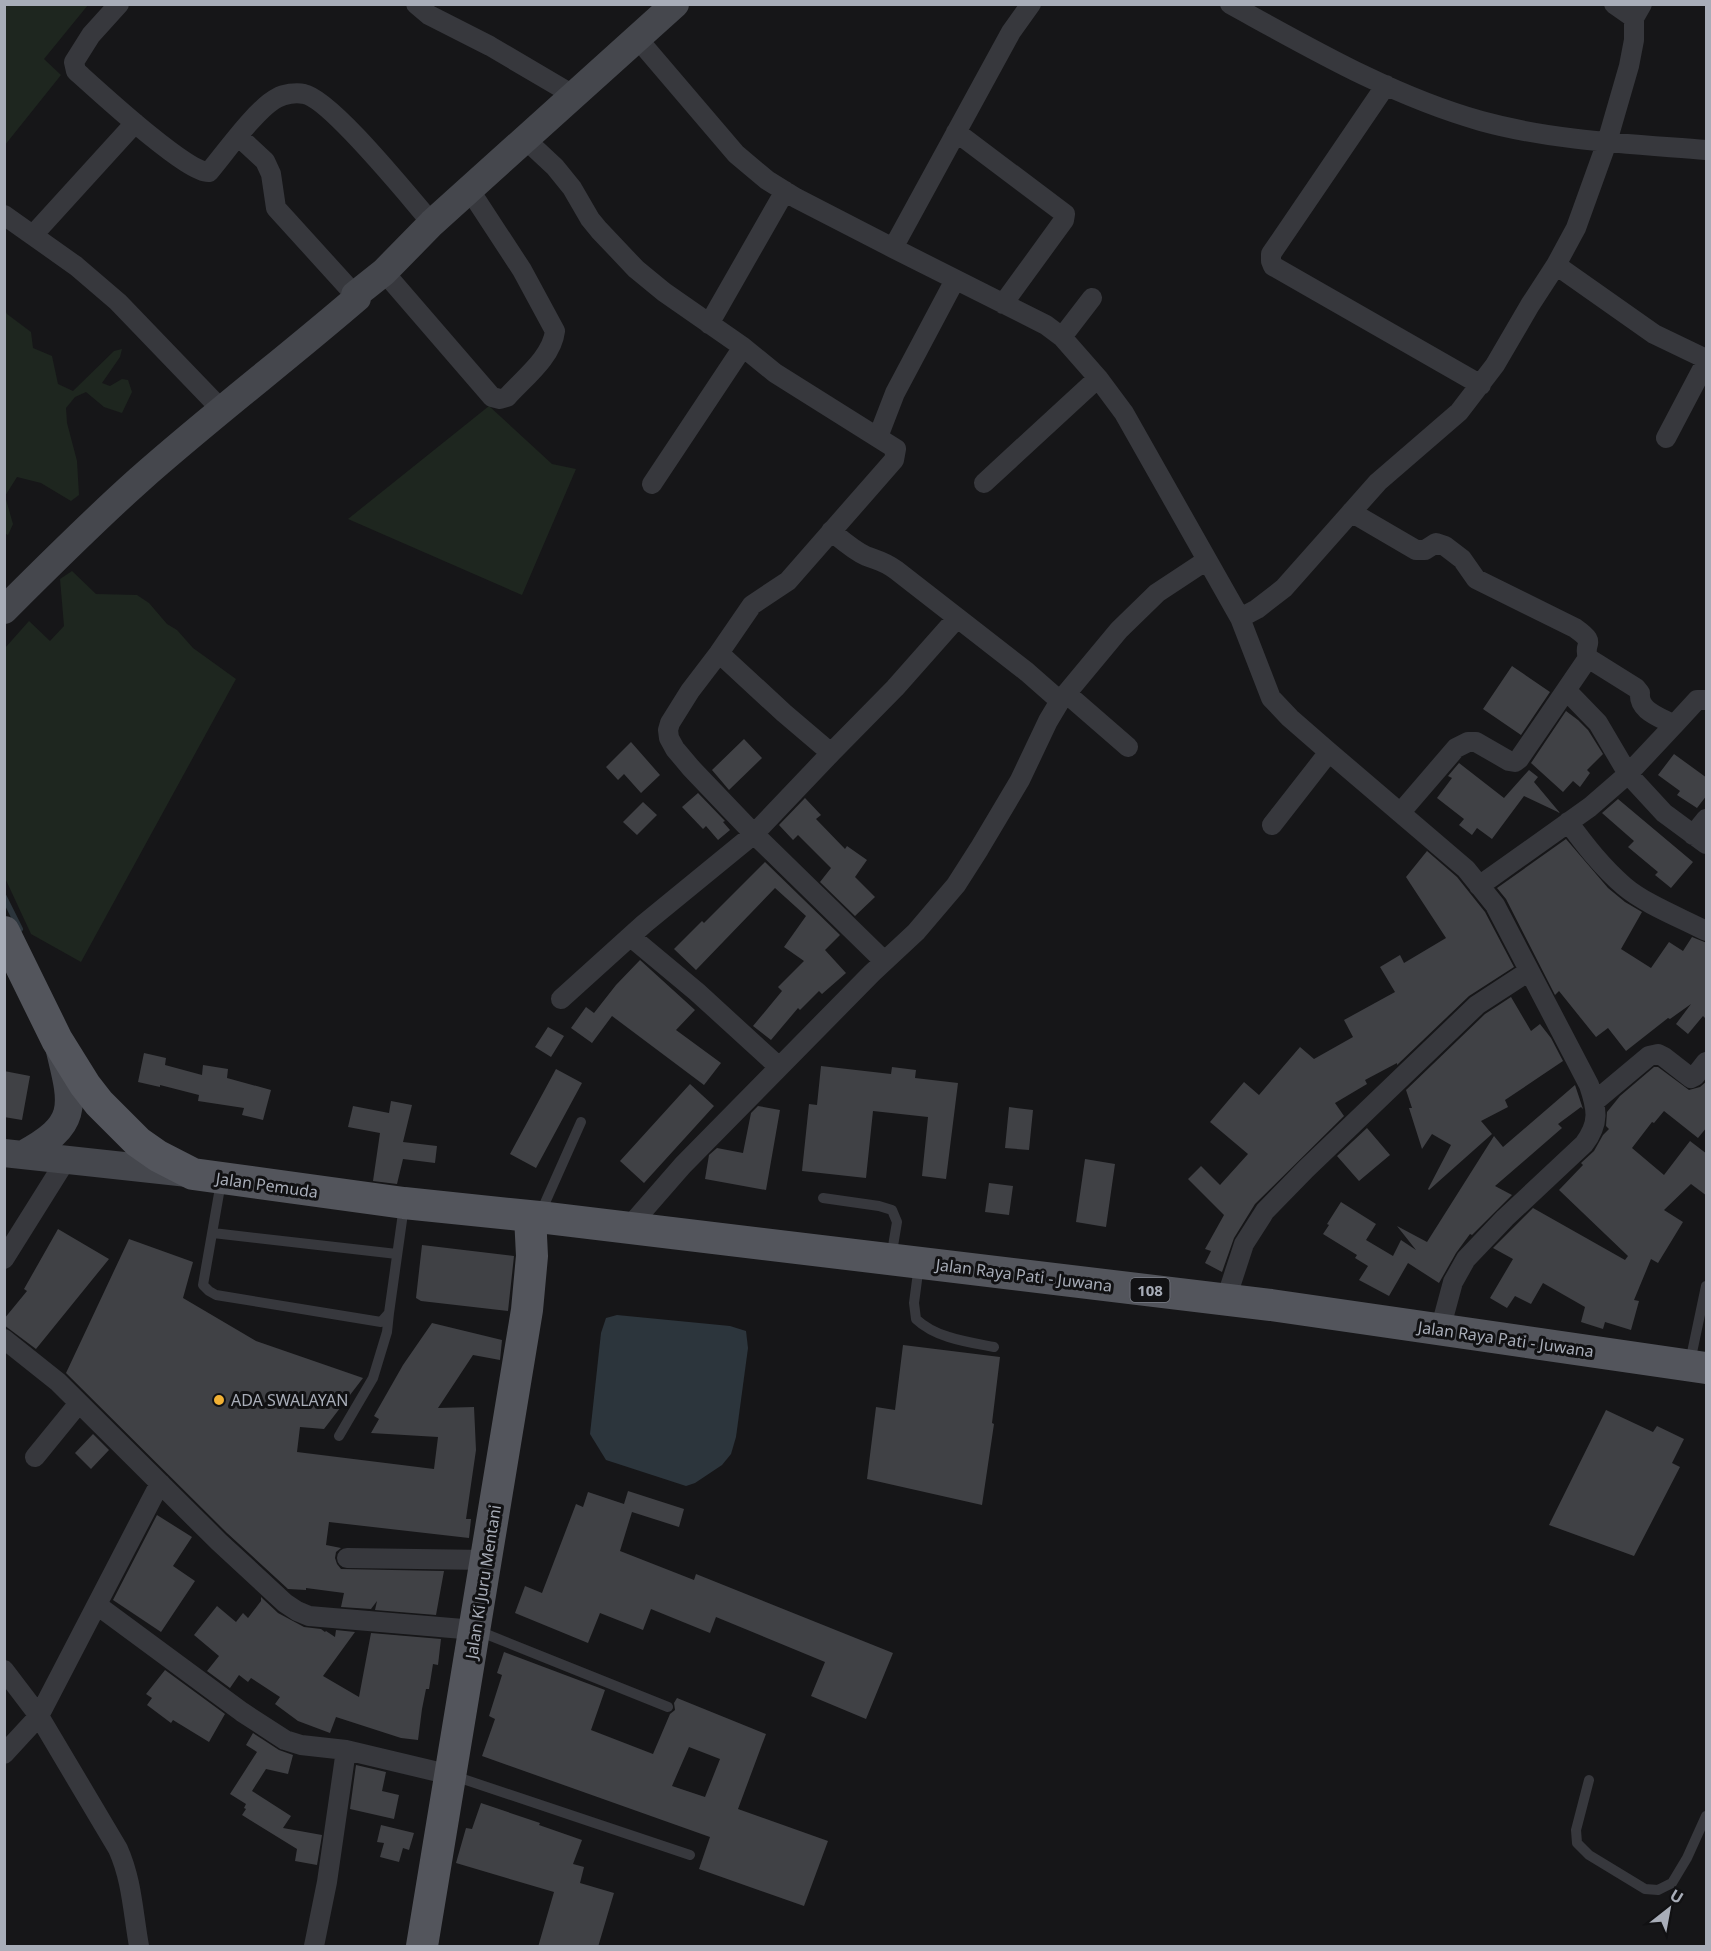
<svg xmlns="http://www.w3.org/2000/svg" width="1711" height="1951" font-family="'Noto Sans',sans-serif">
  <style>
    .green { fill: #1e261f }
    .water { fill: #2c353c }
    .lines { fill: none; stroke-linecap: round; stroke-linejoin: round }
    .stream { stroke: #2c353c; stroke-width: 6 }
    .building { fill: #404145; fill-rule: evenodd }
    .lane { stroke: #37383d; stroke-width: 10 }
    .street { stroke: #37383d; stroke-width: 20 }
    .secondary { stroke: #45474d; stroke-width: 28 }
    .primary { stroke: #53555c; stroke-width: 32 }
    .poi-dot { fill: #f2b134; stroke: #111113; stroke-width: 2 }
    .labels { text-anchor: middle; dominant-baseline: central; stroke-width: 6; stroke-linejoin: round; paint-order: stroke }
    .shield { fill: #111113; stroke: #7b7e86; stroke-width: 1.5 }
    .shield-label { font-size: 15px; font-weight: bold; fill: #a8adb8 }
    .street-label { font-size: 16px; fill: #a8adb8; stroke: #111113 }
    .poi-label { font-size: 16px; fill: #a8adb8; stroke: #111113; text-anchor: start }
  </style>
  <rect width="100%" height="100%" fill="#161618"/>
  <!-- green -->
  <path class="green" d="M5,4L88,5L44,59L61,75L5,145Z
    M4,308L7,314L31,332L33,348L52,356L58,384L73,391L114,351L122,349L120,357L102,383L110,386L122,379L128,380L132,392L122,413L104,407L86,392L75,397L66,408L67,423L77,461L79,495L71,501L41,483L17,477L5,496L13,524L8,535L4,533Z
    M489,406L552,464L576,469L522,595L348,519Z
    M72,571L96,594L137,595L149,603L167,624L177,630L193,648L236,679L81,962L31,934L5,878V648L29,621L50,641L64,626L60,579Z"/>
  <!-- water -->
  <path class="water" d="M617,1315L730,1326L746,1331L748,1348L736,1437L731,1454L722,1465L695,1483L686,1486L606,1460L590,1434L601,1333L606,1318Z"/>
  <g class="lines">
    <!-- stream -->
    <path class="stream" d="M4,897L20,929"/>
  </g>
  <!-- building -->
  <path class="building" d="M1512,666L1550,692L1521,735L1483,709Z
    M1566,711L1578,720L1588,730L1603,754L1587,770L1590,773L1580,787L1573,781L1563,792L1531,763Z
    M744,739L762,758L729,790L712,770Z
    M631,742L660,775L641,793L624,774L618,780L606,767Z
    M1674,754L1707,778V795L1697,808L1677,795L1680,791L1658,775Z
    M1459,763L1504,798L1529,770L1538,777L1534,782L1560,813L1524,796L1492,839L1477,828L1472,835L1459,825L1464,819L1437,798L1452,778L1448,776Z
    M698,793L725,821L723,822L730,830L718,840L706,826L703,829L682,807Z
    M805,798L821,815L816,819L845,849L847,846L867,860L855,877L875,897L855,916L820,882L831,868L798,835L793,840L779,825Z
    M1618,799L1693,862L1671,888L1655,875L1658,872L1628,847L1634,841L1602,813Z
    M643,802L657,815L637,835L623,822Z
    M1566,839L1608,888L1625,902L1642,912L1621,949L1651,968L1669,942L1683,951L1692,937L1707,943V1020L1703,1016L1688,1034L1676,1024L1691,1004L1670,1019L1668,1018L1626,1051L1608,1028L1596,1037L1559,991L1555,995L1506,899L1497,888Z
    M1427,851L1457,877L1485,912L1514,967L1469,996L1397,1065V1063L1365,1080L1367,1084L1335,1103L1344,1116L1255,1204L1234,1238L1222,1272L1205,1263L1211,1251L1205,1249L1224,1215L1188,1179L1201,1166L1220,1185L1248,1154L1210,1122L1244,1082L1259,1095L1300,1047L1314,1059L1353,1037L1344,1020L1395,992L1380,967L1400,955L1404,963L1446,938L1406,877Z
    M765,862L840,935L825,950L846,973L822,994L819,991L800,1010L798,1008L771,1040L753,1026L782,991L778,987L804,961L784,947L806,916L775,888L696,970L674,949L702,921L704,923Z
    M640,960L695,1010L676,1030L721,1063L704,1085L612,1016L592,1043L571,1028L586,1007L594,1013L616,985Z
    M1511,997L1531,1031L1540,1024L1551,1038L1563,1061L1505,1100L1508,1107L1481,1121L1492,1134L1429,1190L1428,1189L1451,1145L1432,1134L1422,1149L1409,1108H1412L1406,1090L1485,1014Z
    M548,1027L564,1036L551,1057L535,1047Z
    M144,1053L166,1058L165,1065L202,1075L203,1065L228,1069L227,1078L271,1090L263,1120L242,1115L244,1108L198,1101L199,1095L160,1085V1087L138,1082Z
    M821,1066L891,1074L892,1067L916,1070L915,1078L958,1083L946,1179L922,1176L928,1117L873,1111L866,1178L802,1171L809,1104L817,1105Z
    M1654,1067H1658L1689,1090L1700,1087L1707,1081V1127L1698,1138L1664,1111L1654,1123L1652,1122L1632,1148L1664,1175L1690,1141L1707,1154V1196L1691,1184L1664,1210L1683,1222L1658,1263L1651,1259L1634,1300L1639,1301L1631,1330L1605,1322L1603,1329L1581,1322L1585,1307L1543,1283L1531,1304L1515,1296L1507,1308L1490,1298L1513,1259L1493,1248L1533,1208L1625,1260L1628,1256L1559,1190L1583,1165L1581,1163L1594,1151L1603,1135L1609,1129L1606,1126L1607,1112L1620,1096Z
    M556,1069L582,1083L536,1168L510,1154Z
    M4,1071L30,1076L22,1120L4,1117Z
    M690,1084L714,1106L644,1183L620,1161Z
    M1575,1085L1583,1109L1581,1107L1558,1124L1562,1128L1495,1186L1512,1195L1472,1235L1470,1234L1456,1253L1439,1283L1408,1263L1389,1296L1359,1280L1368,1266L1355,1258L1357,1255L1323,1234L1329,1225L1327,1224L1341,1202L1376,1224L1366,1240L1393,1256L1401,1240L1416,1250L1397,1226L1427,1242L1494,1136L1503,1147Z
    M391,1101L412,1105L403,1142L437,1146L435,1163L403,1159L397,1184L373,1181L380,1133L348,1127L353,1106L389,1113Z
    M758,1106L780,1110L766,1190L705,1179L709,1155L717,1148L743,1153L751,1113Z
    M1009,1107L1033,1110L1029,1150L1005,1148Z
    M1367,1128L1390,1155L1359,1181L1337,1156Z
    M1085,1159L1115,1164L1106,1227L1076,1222Z
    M989,1183L1013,1186L1009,1215L985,1212Z
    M58,1229L109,1259L36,1349L4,1325V1319L27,1291L24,1289Z
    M129,1239L193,1262L183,1298L256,1341L363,1378L324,1429L300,1427L297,1452L434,1469L438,1437L371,1433L379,1419L374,1416L403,1365L432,1323L502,1340L500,1360L473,1355L438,1408L474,1407L476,1450L466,1519H471L469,1538L329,1522L326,1545L341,1548L336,1552L335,1558L337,1564L341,1569L444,1571L436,1615L375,1610L377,1601L371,1609L341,1607L344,1593L306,1588V1590L288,1589L227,1533L66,1373Z
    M422,1245L514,1256L508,1311L421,1301L416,1298Z
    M903,1345L1000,1357L992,1423L994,1424L982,1505L867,1479L876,1407L895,1410Z
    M1606,1410L1653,1432L1657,1426L1684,1439L1672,1463L1680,1467L1634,1556L1549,1525Z
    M93,1434L109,1450L91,1469L75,1453Z
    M628,1491L684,1509L679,1527L632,1512L620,1551L694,1580L696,1574L893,1653L866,1719L811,1696L825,1662L716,1617L710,1633L651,1609L643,1630L600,1613L588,1643L515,1613L525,1586L542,1593L576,1504L583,1507L588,1492L624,1504Z
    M157,1515L192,1537L173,1566L195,1581L161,1632L113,1600Z
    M261,1597L278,1613L304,1627L321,1629L325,1632L326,1631L335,1637L336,1630L355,1632L323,1676L359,1697L371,1633L441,1639L438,1665L433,1664L429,1689H426L422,1709L418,1740L401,1738L336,1717L330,1733L298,1721L275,1704L280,1697L251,1678L248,1682L239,1675L230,1688L207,1671L219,1656L194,1635L217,1606L236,1622L243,1613L248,1618L261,1601Z
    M504,1652L605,1690L591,1730L653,1754L670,1714L675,1710L674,1703L677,1698L766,1734L738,1809L828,1841L804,1906L699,1869L710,1837L482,1756L495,1719L489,1716L502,1675L497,1673ZM689,1747L720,1759L705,1797L672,1786Z
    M165,1670L225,1714L209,1742L173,1720L171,1723L147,1705L152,1698L146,1694Z
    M253,1733L279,1750L293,1755L288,1774L266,1769L252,1791L291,1816L283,1828L322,1835L317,1865L295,1861L297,1849L242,1815L246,1809L244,1808L246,1804L230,1794L257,1752L246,1745Z
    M356,1765L386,1772L382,1791L399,1795L394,1819L350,1809Z
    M481,1803L540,1823L539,1825L582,1840L573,1864L584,1867L580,1883L614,1893L598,1947H538L554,1892L456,1863L466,1828L472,1829Z
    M381,1825L414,1833L409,1850L403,1848L399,1862L380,1857L384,1843L377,1842Z"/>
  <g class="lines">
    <!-- lane -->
    <path class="lane" d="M221,1182L203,1285L209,1291L216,1295L381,1322L389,1313L404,1206
      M823,1198L879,1206L892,1210L897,1222L891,1258
      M540,1214L581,1122
      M213,1233L397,1254
      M919,1265L914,1303L916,1319C936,1338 968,1342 994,1347
      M1690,1362L1706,1286
      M339,1436L373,1378L387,1332L389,1313
      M476,1630L668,1707
      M451,1775L690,1855
      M1589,1780L1576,1830L1577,1843L1589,1855L1645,1889L1658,1890L1672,1883L1687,1858L1706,1816"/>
    <!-- street -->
    <path class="street" d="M119,4L91,35L74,62L76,71C95,88 189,175 209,172C225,153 257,108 277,98C284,94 296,92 304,94C331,99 410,198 432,223
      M416,4L429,15L490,46L575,96
      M1230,4C1310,48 1392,96 1481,121C1554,141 1632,144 1706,150
      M1614,4L1634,18
      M637,38L736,154L767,180L796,198L893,248L1046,325L1062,337L1098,378L1124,413L1240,618L1271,698L1290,718L1329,752L1466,869L1495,905L1589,1085C1597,1109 1600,1123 1584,1144L1505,1218L1466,1259L1453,1282L1440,1330
      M1386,85L1271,254V261L1273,266L1481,385
      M956,132L1065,214L1064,220L1003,304
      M239,137L265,161L271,174L276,208L355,295
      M525,139L555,167L572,188L590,219L599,230L636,269L664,292L743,347L775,373L896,449L894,460L788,581L752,605L719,653L690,691L670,723L668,730L669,738L675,749L691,768L754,834L884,961
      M4,215L76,266L118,302L221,409
      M33,235L135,123
      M893,248L1011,32L1031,4
      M1556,265L1654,334L1706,359
      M384,272L492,397L500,399L507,397C524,378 552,357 555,331L522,270L469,189
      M709,324L785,191
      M1062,337L1092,298
      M878,437L895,393L955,280
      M1666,438L1706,362
      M984,483L1098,378
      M652,484L743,347
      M1351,512L1416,550H1425L1436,543L1445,546L1462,559L1476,579L1575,628C1599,645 1582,641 1588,658L1636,688L1640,693C1638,711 1660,717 1674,725L1697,700H1706
      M831,531C842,540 853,550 866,556C879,561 884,561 896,570L1027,672L1060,701
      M1240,618L1257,609L1284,588L1378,482L1459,412L1495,365L1530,305L1556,265L1576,228L1607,142L1629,66L1634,40V18L1642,4
      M1566,690L1598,723L1628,774L1674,725
      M1067,694L1128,747
      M831,753L895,688L957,618
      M1401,812L1456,748L1468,742H1476L1509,761L1515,762L1519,759L1588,658
      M1568,822C1585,845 1602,867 1624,886C1645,904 1681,918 1706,931
      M1272,825L1329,752
      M1693,835L1706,819
      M1479,886L1590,807L1628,774L1664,813L1706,844
      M631,937L697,992L779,1067
      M561,999L644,924L754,834L831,753L784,713L719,653
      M1594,1102L1649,1056L1658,1054L1664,1057L1691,1078L1695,1076L1706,1062
      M628,1228L683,1165L872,973L916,932L956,885L979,849L1020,780L1048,721L1060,701L1119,630L1157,593L1207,560
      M4,1259L66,1160
      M1226,1299L1244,1244L1265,1211L1306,1169L1477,1005L1529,971
      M4,1339L58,1382L219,1542L285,1603L297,1611L309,1616L475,1630
      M35,1457L79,1403
      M347,1558L487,1560
      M97,1605L242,1712L285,1740L301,1745L346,1750L451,1775
      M4,1670L39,1716L118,1849C132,1880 133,1913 139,1946
      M4,1754L39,1716L160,1483
      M314,1946L327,1882L346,1750"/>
    <!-- secondary -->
    <path class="secondary" d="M4,610C48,566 93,521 139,480C210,417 285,360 357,298L355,295L384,272L432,223L675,4
      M4,1153L188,1173
      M22,1155C78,1125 74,1108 60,1051"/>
    <!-- primary -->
    <path class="primary" d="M4,932L57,1040L85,1085L99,1103L138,1142L158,1156L193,1174L404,1203L539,1217L1271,1305L1706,1368
      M422,1946L527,1310L532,1256L530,1216"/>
  </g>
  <!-- markers -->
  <circle class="poi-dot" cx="219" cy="1400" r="6"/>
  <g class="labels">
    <!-- shield labels -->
    <rect class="shield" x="1130.5" y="1278" width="39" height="24" rx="4.5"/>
    <g class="shield-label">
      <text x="1150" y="1290">108</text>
    </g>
    <!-- street labels -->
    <g class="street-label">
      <text transform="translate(267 1185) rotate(8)">Jalan Pemuda</text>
      <text transform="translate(1024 1275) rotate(7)">Jalan Raya Pati - Juwana</text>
      <text transform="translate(1506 1339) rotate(8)">Jalan Raya Pati - Juwana</text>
      <text transform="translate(483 1582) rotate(-81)">Jalan Ki Juru Mentani</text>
    </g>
    <!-- poi labels -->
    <g class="poi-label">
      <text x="231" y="1400">ADA SWALAYAN</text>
    </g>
  </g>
  <!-- border -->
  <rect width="1711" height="1951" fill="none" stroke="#a8adb8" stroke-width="12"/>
  <!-- north arrow -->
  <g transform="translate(1669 1909) rotate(31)" stroke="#111113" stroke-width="4.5" paint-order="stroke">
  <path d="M0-4.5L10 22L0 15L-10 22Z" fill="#a8adb8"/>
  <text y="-9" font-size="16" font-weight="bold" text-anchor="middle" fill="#a8adb8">U</text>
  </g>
</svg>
